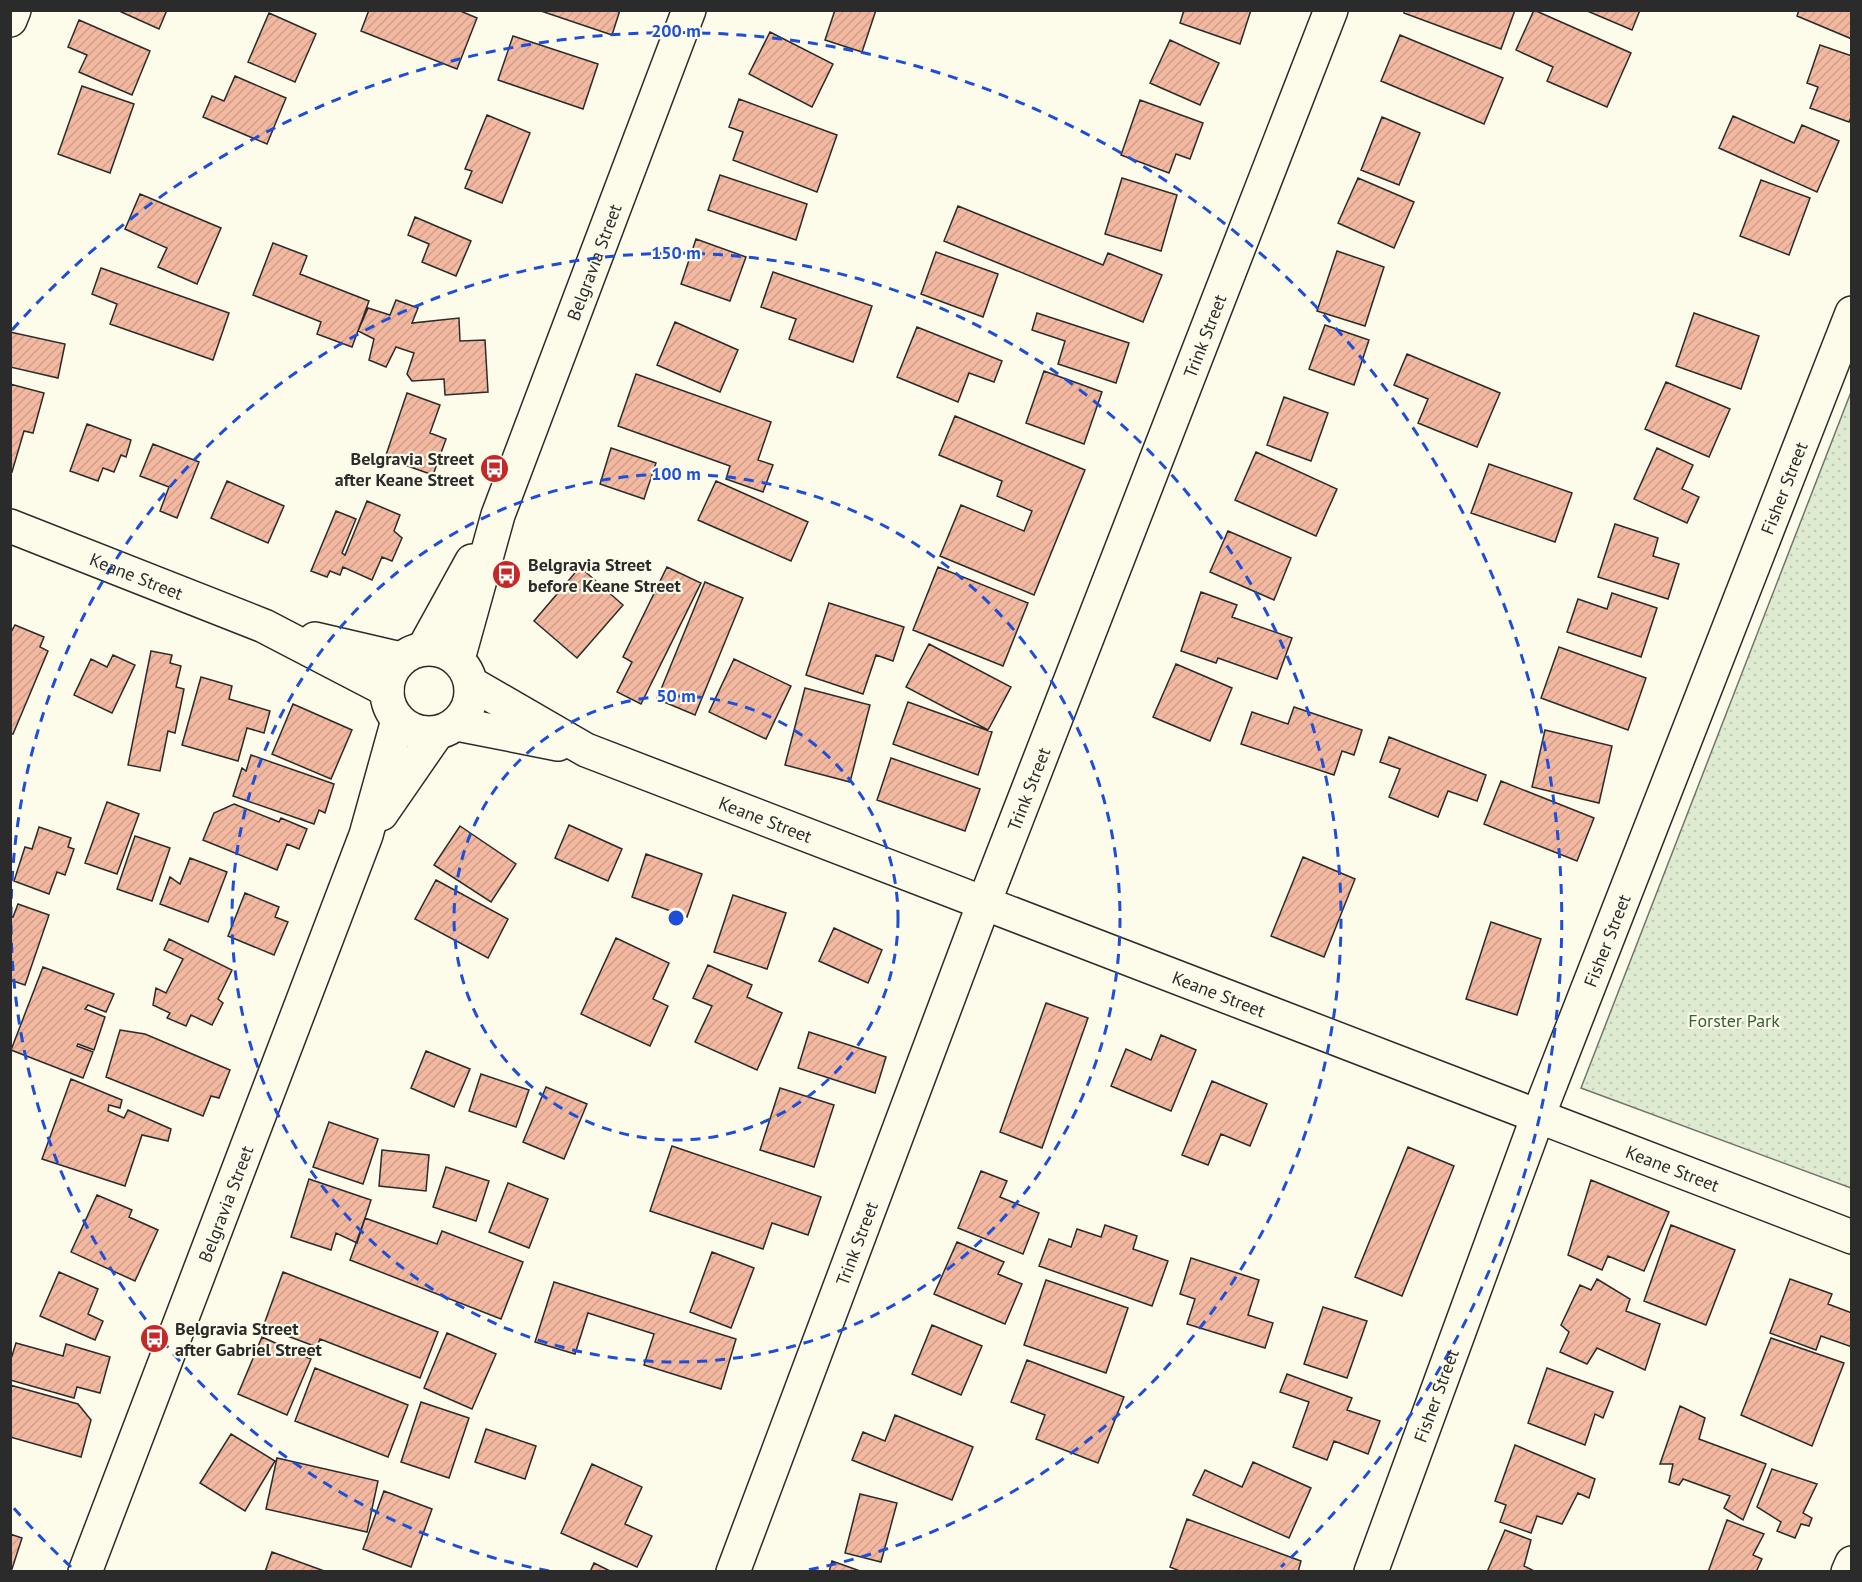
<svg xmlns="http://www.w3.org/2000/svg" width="1862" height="1582" font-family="'PT Sans',sans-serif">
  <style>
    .grass { fill: url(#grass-dots); stroke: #74746e; stroke-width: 1.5 }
    .building { fill: url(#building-hatch); stroke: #2b2b2b; stroke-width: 1.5 }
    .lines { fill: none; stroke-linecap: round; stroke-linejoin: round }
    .minor-casing { stroke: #2b2b2b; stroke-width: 36 }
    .minor { stroke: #fdfbea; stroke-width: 33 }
    .ring { fill: none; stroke: #1d4ed8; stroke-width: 3; stroke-dasharray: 10 8 }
    .labels { text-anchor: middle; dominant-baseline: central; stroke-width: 4.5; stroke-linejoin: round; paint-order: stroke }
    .street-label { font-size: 18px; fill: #2b2b2b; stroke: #fdfbea }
    .poi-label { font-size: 18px; font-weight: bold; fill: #2b2b2b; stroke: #fdfbea; text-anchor: start }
    .park-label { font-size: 18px; fill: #34623c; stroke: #fdfbea }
    .centre { fill: #1d4ed8; stroke: #fdfbea; stroke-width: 3 }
    .ring-label { font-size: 18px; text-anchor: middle; font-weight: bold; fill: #1d4ed8; stroke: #fdfbea; stroke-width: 4.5; stroke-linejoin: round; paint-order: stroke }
  </style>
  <defs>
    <pattern id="grass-dots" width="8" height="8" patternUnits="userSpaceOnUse" patternTransform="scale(1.5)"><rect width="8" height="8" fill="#deebd1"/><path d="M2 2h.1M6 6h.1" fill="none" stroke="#bfcab4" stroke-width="1.8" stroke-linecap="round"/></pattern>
    <pattern id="building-hatch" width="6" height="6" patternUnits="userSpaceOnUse" patternTransform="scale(1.5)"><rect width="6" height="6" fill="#f2b8a0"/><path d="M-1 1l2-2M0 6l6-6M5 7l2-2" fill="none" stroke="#d09e8a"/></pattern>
  </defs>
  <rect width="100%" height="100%" fill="#fdfbea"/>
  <!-- grass -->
  <path class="grass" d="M1851,392L1852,1188H1851L1581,1088Z"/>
  <!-- building -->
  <path class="building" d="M117,10H167L159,29Z
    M369,10H458L477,18L457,69L361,31Z
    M538,10H620L612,35Z
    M835,10H876L862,52L825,40Z
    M1184,10H1251L1240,44L1180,23Z
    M1405,10H1515L1501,49L1404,13Z
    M1534,10L1631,53L1607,107L1547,81L1553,67L1516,50Z
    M1585,10H1640L1632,30Z
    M1799,10H1852V39L1797,16Z
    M269,13L316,34L295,82L248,62Z
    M79,20L150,51L132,95L79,72L87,55L68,47Z
    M770,32L833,64L812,107L749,74Z
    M1400,35L1503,78L1484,124L1381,81Z
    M513,36L598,64L583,109L498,80Z
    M1170,40L1219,63L1200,105L1150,83Z
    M1820,45L1852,56V115L1849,122L1810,108L1818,87L1807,83Z
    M235,76L286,98L267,144L203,117L212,96L224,101Z
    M82,86L134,104L110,173L58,154Z
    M739,99L837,135L817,192L733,160L743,132L729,127Z
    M1140,100L1203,123L1190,159L1176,154L1169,173L1121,155Z
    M487,115L530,133L502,203L465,188L472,171L465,169Z
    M1733,116L1794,143L1802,125L1839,141L1817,192L1719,148Z
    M1382,117L1420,133L1399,185L1361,170Z
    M720,175L807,204L796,240L708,210Z
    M1122,178L1177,195L1161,251L1105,234Z
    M1358,178L1414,202L1394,248L1338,223Z
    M1761,180L1810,198L1789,255L1740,236Z
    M140,194L221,228L197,284L158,267L167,248L125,229Z
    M958,206L1103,265L1108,253L1162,275L1143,322L944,241Z
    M415,217L471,241L456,276L422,262L429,244L408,235Z
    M696,239L746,257L730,301L681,284Z
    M273,243L307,256L300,274L369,301L352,347L317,334L321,322L253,295Z
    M1337,251L1384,267L1365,326L1317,311Z
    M936,252L998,274L983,317L921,294Z
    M101,268L229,313L213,360L110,324L117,304L92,294Z
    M773,272L872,306L853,362L789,339L796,319L761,307Z
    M396,300L418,308L412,323L459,318L460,341L485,340L488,392L445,395L444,379L412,381L407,374L414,353L396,347L386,367L369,360L374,339L358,331L368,308L390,315Z
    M1037,313L1129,343L1116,383L1058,364L1065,341L1032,330Z
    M1694,313L1759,336L1741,389L1676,366Z
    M675,322L738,350L720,392L657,365Z
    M1325,325L1369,340L1354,385L1309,369Z
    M917,327L1002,361L994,382L969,373L958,402L897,377Z
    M10,332L65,344L58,378L10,367Z
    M1407,354L1500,393L1477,447L1418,423L1428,399L1394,385Z
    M1044,371L1102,392L1084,444L1026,423Z
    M636,374L771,422L758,460L773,465L763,492L726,479L730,466L618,426Z
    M1666,382L1730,409L1709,457L1645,429Z
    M10,384L44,393L33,433L24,431L12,472L10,471Z
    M407,393L440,405L430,433L446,439L433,475L385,458Z
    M1284,397L1328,413L1311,461L1267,445Z
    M955,416L1085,470L1034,595L940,556L961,505L1024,531L1032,511L997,496L1002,481L939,455Z
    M87,424L131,440L126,457L121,455L114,472L103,468L98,481L70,471Z
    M153,444L199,462L177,518L160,511L169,487L140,476Z
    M611,448L656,463L644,499L600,484Z
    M1657,448L1693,465L1682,489L1699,497L1687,523L1634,499Z
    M1256,452L1337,489L1316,536L1235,500Z
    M1489,464L1572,493L1555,542L1471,513Z
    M227,481L284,506L268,543L211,518Z
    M716,481L808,522L791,561L698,520Z
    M367,501L400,515L394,531L402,538L392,561L382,557L372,580L343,567L340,575L330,571L327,577L311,571L336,511L356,519L342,553L345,555Z
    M1615,524L1658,538L1653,556L1679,564L1668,599L1598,577Z
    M1228,531L1291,558L1274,600L1210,572Z
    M580,567L623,605L577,658L534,621Z
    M667,567L701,583L641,704L617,692L632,662L623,657Z
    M938,567L1028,603L1003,666L913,630Z
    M705,582L743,598L695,715L657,699Z
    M1201,592L1237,605L1232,617L1292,638L1277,679L1218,658L1216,663L1181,651Z
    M1612,593L1657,608L1641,657L1567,632L1578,599L1607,609Z
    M829,603L904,627L893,661L876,655L863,694L806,675Z
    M15,625L44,637L40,647L48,651L13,734H10V634Z
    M929,644L1011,687L988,730L906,687Z
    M1559,647L1646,678L1628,730L1541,698Z
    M151,651L172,655L170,663L181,666L176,687L184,689L175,733L168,731L160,771L128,765Z
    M113,655L135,665L112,713L74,695L91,659L107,667Z
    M734,659L791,686L766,739L709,712Z
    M1176,664L1232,688L1210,741L1153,717Z
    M201,677L232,686L229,699L270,711L264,733L247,728L238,761L182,745Z
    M805,688L870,705L850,782L785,765Z
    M908,702L992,732L978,775L893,744Z
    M293,704L352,730L331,779L272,754Z
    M1294,707L1362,730L1354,755L1342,751L1334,775L1241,744L1252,712L1288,724Z
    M1545,730L1612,746L1599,803L1532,787Z
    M1389,737L1486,775L1477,801L1448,791L1438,817L1389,797L1400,769L1380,762Z
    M251,755L334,784L325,813L319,810L314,824L233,796L242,768L246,771Z
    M891,758L980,789L965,831L877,800Z
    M1501,781L1594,818L1577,861L1484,824Z
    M107,802L139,814L117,874L85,863Z
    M234,804L279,822L281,818L307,829L299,849L287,844L277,870L203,840L214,813Z
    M569,825L622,849L608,881L555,858Z
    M460,826L516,864L491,902L434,865Z
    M39,827L71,838L68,847L74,849L65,875L57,872L49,894L14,881L25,847L32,849Z
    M135,836L170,848L152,901L117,889Z
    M646,854L702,874L687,917L632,897Z
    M1303,857L1355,879L1324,957L1271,936Z
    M190,858L227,872L208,922L160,904L170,877L180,884Z
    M436,880L508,919L488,958L415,919Z
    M245,893L279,907L275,917L288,922L274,955L228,936Z
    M733,895L786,913L767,969L714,952Z
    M18,904L49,915L25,985L10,980V916L13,917Z
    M1491,922L1541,939L1517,1015L1466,999Z
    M834,928L882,950L868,983L819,961Z
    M616,938L669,963L653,999L668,1006L650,1046L581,1014Z
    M169,939L232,970L218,999L223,1003L212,1025L191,1015L186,1026L167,1018L170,1013L153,1005L156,988L166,993L183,959L164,950Z
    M708,965L752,985L747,997L782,1013L757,1070L695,1042L712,1006L693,998Z
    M43,967L114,994L106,1012L88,1005L85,1009L105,1017L94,1050L78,1044L77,1046L93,1052L83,1078L11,1050Z
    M1046,1003L1088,1018L1042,1148L1000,1132Z
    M120,1030L145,1034L230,1070L219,1098L211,1096L203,1116L106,1077Z
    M809,1032L886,1057L875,1093L798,1068Z
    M1161,1035L1196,1050L1171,1111L1111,1086L1126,1049L1151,1060Z
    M426,1051L470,1069L454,1107L411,1088Z
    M481,1074L529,1090L516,1127L469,1111Z
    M71,1079L122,1100L120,1108L109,1105L108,1111L124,1118L128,1110L171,1129L168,1141L142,1135L125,1186L42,1159Z
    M1212,1081L1267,1104L1250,1146L1221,1134L1208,1165L1182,1155Z
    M546,1087L587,1104L564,1159L523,1142Z
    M780,1088L834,1105L814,1167L760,1150Z
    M329,1122L378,1139L363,1184L313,1167Z
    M672,1146L821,1197L808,1235L772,1223L763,1249L650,1211Z
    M1408,1147L1454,1166L1402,1296L1355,1277Z
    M382,1150L429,1155L426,1191L379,1186Z
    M446,1167L489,1181L476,1221L433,1207Z
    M981,1171L1007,1181L1000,1197L1039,1213L1023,1254L958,1228Z
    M309,1179L371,1200L357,1243L336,1233L331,1250L291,1237Z
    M1591,1180L1669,1212L1644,1271L1608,1256L1602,1270L1568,1255Z
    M508,1183L548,1199L529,1248L489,1232Z
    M97,1195L132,1210L129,1217L158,1230L135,1281L71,1252Z
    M365,1218L437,1244L442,1231L523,1262L501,1319L350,1260Z
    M1105,1225L1137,1236L1133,1249L1168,1261L1152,1306L1039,1266L1049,1239L1071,1247L1077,1229L1101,1237Z
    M1671,1225L1735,1250L1706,1325L1644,1301Z
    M957,1242L1004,1262L998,1274L1022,1284L1005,1324L934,1294Z
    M712,1252L754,1268L731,1328L690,1312Z
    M1191,1258L1259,1280L1248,1315L1273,1323L1265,1348L1187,1324L1195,1299L1180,1294Z
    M59,1272L98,1289L88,1314L103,1321L95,1340L40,1316Z
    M283,1272L438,1332L420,1378L320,1339L317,1347L263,1327Z
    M1597,1279L1630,1299L1626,1311L1660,1324L1645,1370L1597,1348L1587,1364L1560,1352L1569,1332L1561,1325L1580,1285L1591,1290Z
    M1790,1279L1832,1294L1828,1304L1852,1313V1347L1821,1336L1816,1350L1770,1333Z
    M1046,1280L1128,1308L1106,1373L1024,1345Z
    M554,1282L736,1339L721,1389L644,1365L654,1334L588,1313L575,1354L535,1342Z
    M1323,1307L1367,1321L1347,1378L1304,1364Z
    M932,1325L982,1346L961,1395L912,1374Z
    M447,1333L496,1354L472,1409L424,1388Z
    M262,1337L311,1359L287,1415L238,1394Z
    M1771,1338L1844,1363L1812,1446L1741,1415Z
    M16,1343L63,1356L66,1344L110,1357L100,1393L77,1387L74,1398L10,1380V1362Z
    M1027,1360L1124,1397L1098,1463L1036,1439L1045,1415L1011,1402Z
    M315,1368L408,1405L388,1457L295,1421Z
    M1547,1368L1613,1392L1603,1418L1595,1414L1585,1445L1528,1423Z
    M1287,1374L1352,1398L1347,1410L1380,1421L1368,1454L1334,1441L1327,1460L1293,1447L1309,1402L1280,1392Z
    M10,1385L78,1404L91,1420L81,1457L10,1437Z
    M421,1402L469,1418L449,1478L401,1462Z
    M1680,1406L1705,1418L1699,1439L1766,1464L1743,1520L1724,1508L1730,1496L1683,1479L1679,1485L1669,1482L1673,1464H1660Z
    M895,1415L973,1447L952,1500L852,1460L863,1432L885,1441Z
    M486,1429L536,1446L525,1479L475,1462Z
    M231,1434L275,1461L245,1511L200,1483Z
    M1515,1445L1595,1479L1589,1498L1578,1493L1562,1524L1537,1516L1531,1533L1500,1522L1506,1505L1495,1501Z
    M277,1458L378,1481L367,1532L266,1509Z
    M1253,1462L1311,1488L1289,1538L1193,1495L1205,1470L1242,1487Z
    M592,1464L642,1487L625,1524L652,1536L637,1567L561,1533Z
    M1772,1469L1817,1484L1803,1513L1812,1518L1809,1526L1801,1524L1795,1538L1777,1531L1781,1522L1757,1507Z
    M384,1491L432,1509L411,1567L363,1549Z
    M860,1494L897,1503L881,1562L845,1553Z
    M1187,1519L1301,1561L1298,1572H1182L1170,1567Z
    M1727,1520L1764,1534L1753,1555L1762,1559L1756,1572H1708Z
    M1505,1530L1531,1540L1524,1566L1536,1572H1487Z
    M10,1534L22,1538L12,1569H10Z
    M272,1552L327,1572H265Z
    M832,1561L863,1572H829Z
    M594,1563L612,1572H590Z"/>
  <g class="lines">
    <defs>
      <g id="minor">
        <path d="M10,20L14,10"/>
        <path id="s1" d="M10,526L264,626L387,690"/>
        <path d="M315,639L401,659"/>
        <path d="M424,648L472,561"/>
        <circle cx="429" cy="691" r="42"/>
        <path id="s2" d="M458,659L498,515L689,10"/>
        <path id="s3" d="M472,684L586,750L1852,1237"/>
        <path d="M457,724L558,744"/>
        <path d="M381,814L437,733"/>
        <path id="s4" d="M85,1572L366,835L398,720"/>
        <path id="s5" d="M733,1572L984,903L1331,10"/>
        <path id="s6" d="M1371,1572L1538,1116L1852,313"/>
        <path d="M1848,1572L1852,1563"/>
      </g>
    </defs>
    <!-- minor casing -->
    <use href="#minor" class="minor-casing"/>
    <!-- minor -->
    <use href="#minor" class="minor"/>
  </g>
  <!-- distance rings -->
  <g class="ring">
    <circle cx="676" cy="918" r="222"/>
    <circle cx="676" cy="918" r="444"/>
    <path d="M549 1571A665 665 0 1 1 803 1571"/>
    <path d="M71 1567A887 887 0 0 1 12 1506M12 330A887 887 0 1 1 1281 1567"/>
  </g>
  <!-- icons -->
  <defs>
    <symbol id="bus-disc" viewBox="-11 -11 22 22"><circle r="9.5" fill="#c62828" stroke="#fdfbea"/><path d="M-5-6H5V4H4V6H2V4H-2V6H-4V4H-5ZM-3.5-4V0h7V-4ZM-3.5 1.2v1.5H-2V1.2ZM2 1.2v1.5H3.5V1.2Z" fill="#fff"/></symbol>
  </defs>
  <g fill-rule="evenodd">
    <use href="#bus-disc" x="478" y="452" width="33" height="33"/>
    <use href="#bus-disc" x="490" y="558" width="33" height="33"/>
    <use href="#bus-disc" x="138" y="1322" width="33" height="33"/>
  </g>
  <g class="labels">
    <!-- street labels -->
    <g class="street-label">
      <text stroke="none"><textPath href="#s2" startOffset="420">Belgravia Street</textPath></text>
      <text stroke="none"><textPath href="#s5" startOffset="1323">Trink Street</textPath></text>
      <text stroke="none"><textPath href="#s6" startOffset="1160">Fisher Street</textPath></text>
      <text stroke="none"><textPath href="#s1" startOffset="136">Keane Street</textPath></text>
      <text stroke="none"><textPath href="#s5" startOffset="837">Trink Street</textPath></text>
      <text stroke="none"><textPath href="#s3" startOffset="324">Keane Street</textPath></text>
      <text stroke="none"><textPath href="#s6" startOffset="674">Fisher Street</textPath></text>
      <text stroke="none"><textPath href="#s3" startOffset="810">Keane Street</textPath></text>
      <text stroke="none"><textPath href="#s3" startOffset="1296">Keane Street</textPath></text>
      <text stroke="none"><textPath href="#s4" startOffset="394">Belgravia Street</textPath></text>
      <text stroke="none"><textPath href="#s5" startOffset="351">Trink Street</textPath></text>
      <text stroke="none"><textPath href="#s6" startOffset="188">Fisher Street</textPath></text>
    </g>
    <!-- poi labels -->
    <g class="poi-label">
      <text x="474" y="458" text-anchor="end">Belgravia Street<tspan x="474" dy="21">after Keane Street</tspan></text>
      <text x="528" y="564">Belgravia Street<tspan x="528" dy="21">before Keane Street</tspan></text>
      <text x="175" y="1328">Belgravia Street<tspan x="175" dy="21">after Gabriel Street</tspan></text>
    </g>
    <!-- park labels -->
    <g class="park-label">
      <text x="1734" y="1020">Forster Park</text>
    </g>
  </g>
  <circle cx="676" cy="918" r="9" class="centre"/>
  <g class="ring-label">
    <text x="676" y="37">200 m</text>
    <text x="676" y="259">150 m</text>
    <text x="676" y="480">100 m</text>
    <text x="676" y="702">50 m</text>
  </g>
  <!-- border -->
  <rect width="1862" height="1582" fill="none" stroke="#2b2b2b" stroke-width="24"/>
</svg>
